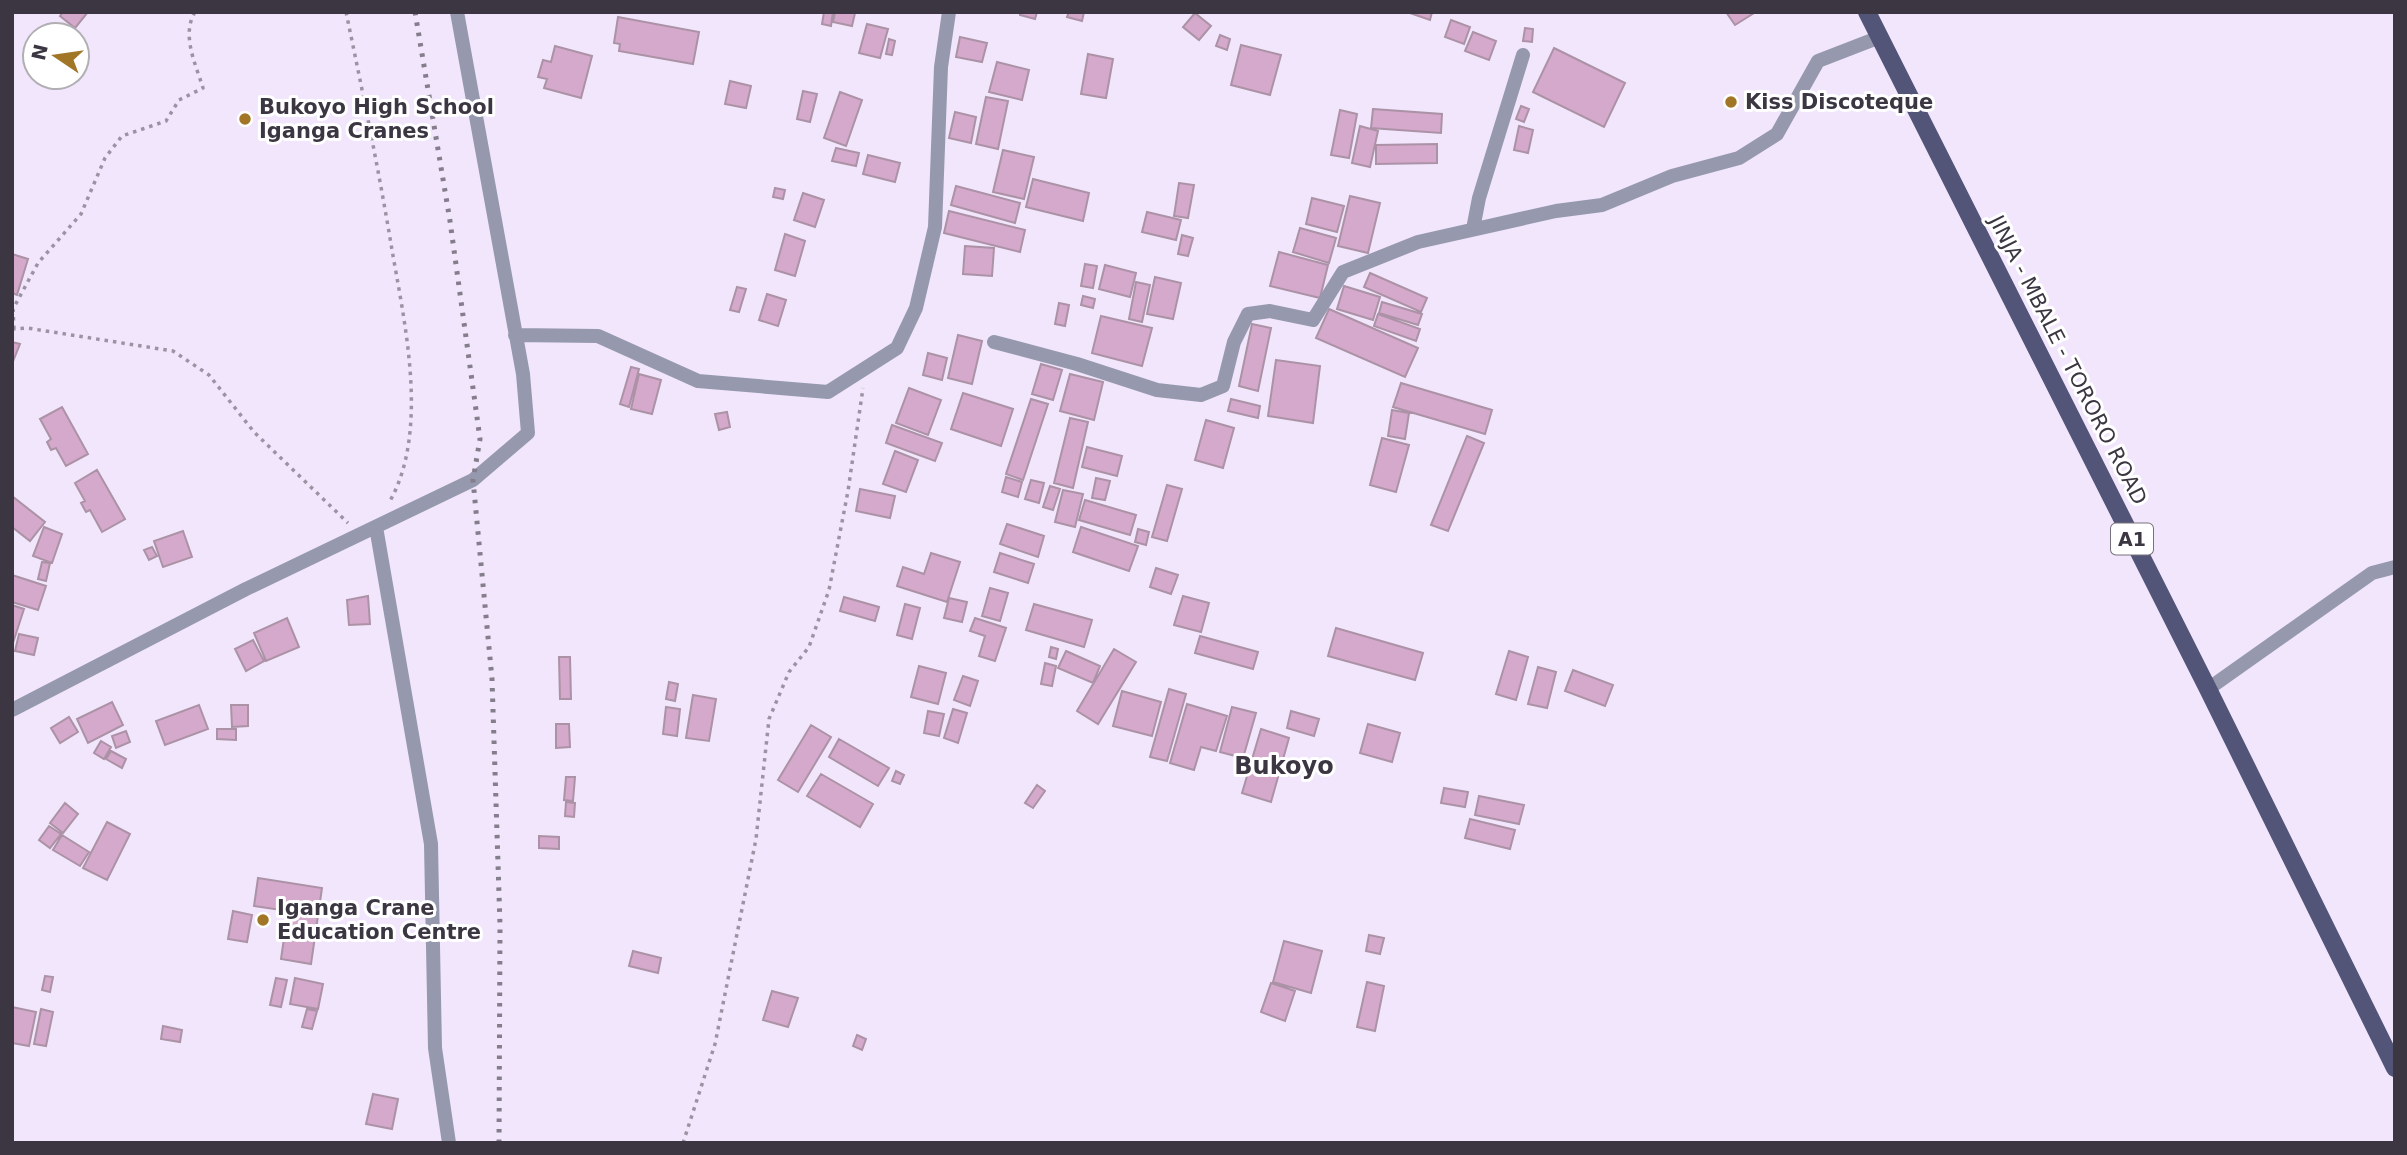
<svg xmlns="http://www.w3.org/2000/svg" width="2407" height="1155" font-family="'DejaVu Sans',sans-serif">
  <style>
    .building { fill: #d5a9cb; stroke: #ac92a6; stroke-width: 2 }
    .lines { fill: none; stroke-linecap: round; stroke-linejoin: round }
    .path { stroke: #9b93a3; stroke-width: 3.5; stroke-dasharray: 3.5 5; stroke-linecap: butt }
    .street { stroke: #9698ad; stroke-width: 14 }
    .primary { stroke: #525478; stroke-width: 18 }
    .rail { stroke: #847d8c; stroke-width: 5; stroke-dasharray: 3.5 7; stroke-linecap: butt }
    .poi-dot { fill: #a27627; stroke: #fff; stroke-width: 2.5 }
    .labels { text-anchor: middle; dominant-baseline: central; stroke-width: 6; stroke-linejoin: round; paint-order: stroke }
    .shield { fill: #fff; stroke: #76727a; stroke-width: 2 }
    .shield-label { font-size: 19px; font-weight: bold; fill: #3b3641 }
    .poi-label { font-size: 21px; font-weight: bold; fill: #3b3641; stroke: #fff; text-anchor: start }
    .street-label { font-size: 21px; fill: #3b3641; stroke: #fff }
    .quarter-label { font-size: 24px; font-weight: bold; fill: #3b3641; stroke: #fff }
  </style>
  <rect width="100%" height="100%" fill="#f1e6fc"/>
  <!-- building -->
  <path class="building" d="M63,12H88L75,28L60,16Z
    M63,12H88L75,28L60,16Z
    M824,12H833L831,26L822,24Z
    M835,12L855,13L852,26L833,22Z
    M1020,12H1037L1035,19L1020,15Z
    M1069,12H1084L1082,21L1067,17Z
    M1407,12H1432L1430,20Z
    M1726,12H1753L1754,13L1735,25Z
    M1195,13L1211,26L1199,40L1183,27Z
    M618,17L699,32L693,64L619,51L620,44L614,43Z
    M1451,20L1470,27L1464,44L1445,37Z
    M867,24L888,29L880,58L859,53Z
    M1525,28L1533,29L1532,42L1523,41Z
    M1473,32L1496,41L1489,60L1465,51Z
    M1220,35L1230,39L1227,50L1216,46Z
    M960,37L987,43L982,62L956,57Z
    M889,39L895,41L892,55L886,54Z
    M1241,45L1281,55L1270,95L1231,85Z
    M555,46L592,56L581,98L544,88L547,79L538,77L543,60L551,62Z
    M1554,48L1625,83L1604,127L1533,92Z
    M1088,54L1113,59L1106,98L1081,94Z
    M997,62L1029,70L1022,100L989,92Z
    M730,81L751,86L746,108L725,104Z
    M803,91L817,94L810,122L797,119Z
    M840,92L862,100L846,146L824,138Z
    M986,97L1008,101L998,149L976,144Z
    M1521,106L1529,109L1524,122L1516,119Z
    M1373,109L1442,114L1441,133L1371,128Z
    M1340,110L1357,114L1349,158L1331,155Z
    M955,112L976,117L971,143L949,138Z
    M1360,126L1378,131L1370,167L1352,163Z
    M1519,126L1533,130L1528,153L1514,150Z
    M1437,144V163L1376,164V145Z
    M836,148L859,153L856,166L832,161Z
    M1003,150L1034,157L1024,199L993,192Z
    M868,155L900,163L895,182L863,174Z
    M1033,179L1089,193L1083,221L1026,207Z
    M1179,183L1194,185L1188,218L1174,216Z
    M956,186L1020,203L1015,223L951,205Z
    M775,188L785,190L783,199L773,197Z
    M803,193L824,200L815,227L794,220Z
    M1350,196L1380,203L1368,253L1338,246Z
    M1312,198L1344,206L1337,232L1306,224Z
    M949,211L1025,230L1020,252L944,233Z
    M1147,212L1181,220L1176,240L1142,232Z
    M1300,228L1336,238L1329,263L1293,252Z
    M785,234L805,241L795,276L775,270Z
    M1182,235L1193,238L1188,256L1178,254Z
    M965,246L994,248L992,276L963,274Z
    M1279,252L1328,265L1320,298L1270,286Z
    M12,254L28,259L17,295L12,293Z
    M1085,264L1097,266L1093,288L1081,286Z
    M1105,265L1136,273L1130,297L1099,289Z
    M1370,273L1427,298L1421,312L1364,287Z
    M1155,277L1181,283L1173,319L1147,314Z
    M1136,282L1150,285L1142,322L1129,319Z
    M1344,286L1380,297L1373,320L1337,309Z
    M737,287L746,289L739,312L730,310Z
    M767,294L786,300L778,326L759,320Z
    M1083,296L1095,299L1093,308L1081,305Z
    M1382,302L1422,314L1418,325L1379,313Z
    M1059,303L1069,305L1065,326L1055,324Z
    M1329,309L1418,348L1405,377L1316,338Z
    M1378,314L1420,329L1416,341L1374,326Z
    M1101,316L1152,328L1142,366L1092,353Z
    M1252,324L1271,328L1258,391L1239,386Z
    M958,335L982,341L972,384L948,378Z
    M12,342L20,344L12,364Z
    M928,353L947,358L942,380L923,375Z
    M1276,360L1320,366L1313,423L1268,416Z
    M1041,364L1062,370L1053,400L1032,394Z
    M631,367L639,369L629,407L620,404Z
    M639,374L661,380L652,414L631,409Z
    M1070,374L1103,382L1094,420L1060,411Z
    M1401,383L1492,410L1485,434L1393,407Z
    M909,388L941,400L928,435L896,423Z
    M963,393L1013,409L1001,446L951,429Z
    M1031,399L1048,404L1023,480L1006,474Z
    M1231,399L1260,406L1258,418L1228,411Z
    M62,407L88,454L66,466L56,448L51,450L47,442L51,439L40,419Z
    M1392,410L1409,413L1405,439L1388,436Z
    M727,412L730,427L719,430L715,414Z
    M1070,418L1088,422L1073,488L1054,483Z
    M1206,420L1234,428L1223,468L1195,460Z
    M892,425L942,443L935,461L886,443Z
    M1467,436L1484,443L1448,531L1431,525Z
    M1382,438L1409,445L1396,492L1370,485Z
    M1087,447L1122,456L1117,476L1082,467Z
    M895,451L918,460L906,492L883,484Z
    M97,470L125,519L102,532L90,510L86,512L81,503L85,501L75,483Z
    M1006,477L1022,482L1018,497L1002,492Z
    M1096,478L1110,481L1105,500L1092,498Z
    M1031,480L1044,483L1039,503L1025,499Z
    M1167,485L1182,489L1167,541L1152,537Z
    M1050,486L1060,489L1053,510L1043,507Z
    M860,489L895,496L890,518L856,511Z
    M1063,490L1083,494L1075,527L1055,522Z
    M12,496L45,522L30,541L12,527Z
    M1085,500L1136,515L1130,535L1079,520Z
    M1007,524L1044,536L1038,557L1000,544Z
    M44,527L62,534L52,563L33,556Z
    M1081,527L1138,546L1129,571L1073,552Z
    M1138,529L1149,532L1146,545L1135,542Z
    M183,531L192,557L163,567L154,541Z
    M152,547L157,556L149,560L144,550Z
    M931,553L960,562L947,602L897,586L903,567L924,574Z
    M1000,553L1034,564L1028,583L994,572Z
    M42,562L50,563L46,581L38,579Z
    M1156,568L1178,575L1171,594L1150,587Z
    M12,575L46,586L38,610L12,602Z
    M990,588L1008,593L1000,621L982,616Z
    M368,596L370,624L349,625L347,600Z
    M1183,596L1209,603L1201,632L1174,625Z
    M844,597L879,607L875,621L840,611Z
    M949,598L967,602L962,622L944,618Z
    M905,604L920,608L912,639L897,635Z
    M1034,604L1092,620L1084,647L1026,630Z
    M12,605L24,609L12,646Z
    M287,618L299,647L266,661L254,633Z
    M975,618L1006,628L995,661L979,656L985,636L970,631Z
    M1336,628L1423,653L1415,680L1328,656Z
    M19,634L38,638L34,655L15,651Z
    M1200,636L1258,652L1253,669L1195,653Z
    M253,640L264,661L246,671L235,649Z
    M253,640L264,661L246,671L235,649Z
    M1051,647L1058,649L1056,659L1049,657Z
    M1114,649L1136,662L1098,724L1077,711Z
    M1066,651L1100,666L1093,683L1058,668Z
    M1509,651L1528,657L1516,700L1496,694Z
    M559,657H570L571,699H560Z
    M1045,663L1056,666L1052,686L1041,684Z
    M919,666L946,673L938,704L911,697Z
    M1538,667L1556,672L1547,708L1528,704Z
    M1573,670L1613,685L1605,706L1565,691Z
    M963,676L978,681L970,706L954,700Z
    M669,682L678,684L675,701L666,699Z
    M1169,689L1186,694L1167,761L1150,757Z
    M1122,691L1161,702L1152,736L1113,726Z
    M693,695L716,699L709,741L686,738Z
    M112,702L123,725L88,743L77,719Z
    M1187,704L1227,716L1216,751L1201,747L1194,770L1170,763Z
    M199,705L208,729L165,745L156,721Z
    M231,705H248V726L232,727Z
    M666,707L680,709L677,736L663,734Z
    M1232,707L1256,713L1243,758L1220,752Z
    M953,709L967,713L958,743L944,738Z
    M928,711L944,714L939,736L924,733Z
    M1291,711L1319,719L1314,736L1287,728Z
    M69,717L78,732L60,743L51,728Z
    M556,724H569L570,747L556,748Z
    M1368,724L1400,733L1392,762L1360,753Z
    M811,725L831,737L798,792L778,780Z
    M217,729H236V740L217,739Z
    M1261,729L1289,738L1271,802L1242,793Z
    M126,731L130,742L116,748L112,736Z
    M839,739L889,768L878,786L829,757Z
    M101,741L111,747L104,759L94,753Z
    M111,751L126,759L122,768L106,759Z
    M896,771L904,775L900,784L892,781Z
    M821,774L873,804L860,827L807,796Z
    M566,777H575L573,801L564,800Z
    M1037,785L1045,791L1033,808L1025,803Z
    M1444,788L1468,792L1465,807L1441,803Z
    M1479,796L1524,805L1519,824L1475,815Z
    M566,802L575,803L574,817L565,816Z
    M65,803L78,814L63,833L50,823Z
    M1470,819L1515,830L1510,849L1465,838Z
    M107,822L130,834L107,880L83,868Z
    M49,826L61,834L50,848L39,840Z
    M62,835L89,852L80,866L53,850Z
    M539,836L559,837V849L539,848Z
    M258,878L322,888L311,964L281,959L288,911L254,906Z
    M233,911L252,915L247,942L228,939Z
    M1369,935L1384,938L1380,954L1366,951Z
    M1284,941L1322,951L1311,993L1273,982Z
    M633,951L661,958L658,973L629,966Z
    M45,976L53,977L50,992L42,990Z
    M276,978L287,980L281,1007L270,1005Z
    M295,978L323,984L318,1009L290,1004Z
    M1367,982L1384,986L1375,1031L1357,1027Z
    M1271,983L1295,991L1285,1021L1261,1012Z
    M772,991L798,998L788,1027L763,1020Z
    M12,1007L36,1012L29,1046L12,1043Z
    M41,1009L53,1012L46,1046L34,1044Z
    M307,1009L317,1011L312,1029L302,1027Z
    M163,1026L182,1030L180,1042L161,1039Z
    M857,1035L866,1039L862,1050L853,1046Z
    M373,1094L398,1099L392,1129L366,1124Z"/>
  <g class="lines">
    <!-- path -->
    <path class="path" d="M346,12C362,89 378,166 391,244C404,321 430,429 390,501
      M12,329L27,328L173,351L209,375L254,432L348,523
      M14,329L13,309L38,263L81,214L105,158L122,136L166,121L179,100L203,88C196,65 181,35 195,12
      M683,1143L715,1044L756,839L769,719L789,672L809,647L829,590L848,491L863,388"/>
    <!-- street -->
    <path class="street" d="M1473,229L1479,198L1523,55
      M515,335L598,336L698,381L828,392L897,348L916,308L935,227L941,67L949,12
      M994,342L1077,364L1157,390L1201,395L1223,386L1234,342L1248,314L1270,311L1313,320L1343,272L1418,242L1556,211L1602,205L1672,176L1739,158L1777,134L1818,61L1880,37
      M376,527L431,844L435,1048L449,1143
      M2208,689L2372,573L2395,567
      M12,710L246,589L473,480L528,433L523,374L457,12"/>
    <!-- primary -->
    <path class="primary" d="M1867,12L2208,689L2395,1068"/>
    <!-- rail -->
    <path class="rail" d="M415,12L450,221L480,439L473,480L492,679L500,925L499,1143"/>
  </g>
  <!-- markers -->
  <g class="poi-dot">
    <circle cx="1731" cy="102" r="7"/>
    <circle cx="245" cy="119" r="7"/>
    <circle cx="263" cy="920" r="7"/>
  </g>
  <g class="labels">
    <!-- shield labels -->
    <rect class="shield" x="2111" y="523.5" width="42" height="31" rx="5"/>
    <g class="shield-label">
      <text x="2132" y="539">A1</text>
    </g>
    <!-- poi labels -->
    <g class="poi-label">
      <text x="1745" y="102">Kiss Discoteque</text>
      <text x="259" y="107">Bukoyo High School<tspan x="259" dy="24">Iganga Cranes</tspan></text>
      <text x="277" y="908">Iganga Crane<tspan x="277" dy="24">Education Centre</tspan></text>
    </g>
    <!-- street labels -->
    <g class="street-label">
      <text transform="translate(2068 360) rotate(63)">JINJA - MBALE - TORORO ROAD</text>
    </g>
    <!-- quarter labels -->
    <g class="quarter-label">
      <text x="1284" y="766">Bukoyo</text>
    </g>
  </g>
  <!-- border -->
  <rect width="2407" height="1155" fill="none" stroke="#3b3641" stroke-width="28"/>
  <!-- north arrow -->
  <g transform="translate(56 56) rotate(283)"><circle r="33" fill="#ffffff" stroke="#b1afb3" stroke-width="2"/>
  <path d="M0-5L12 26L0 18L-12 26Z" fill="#a27627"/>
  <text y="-10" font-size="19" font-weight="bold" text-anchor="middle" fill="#3b3641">N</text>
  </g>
</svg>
